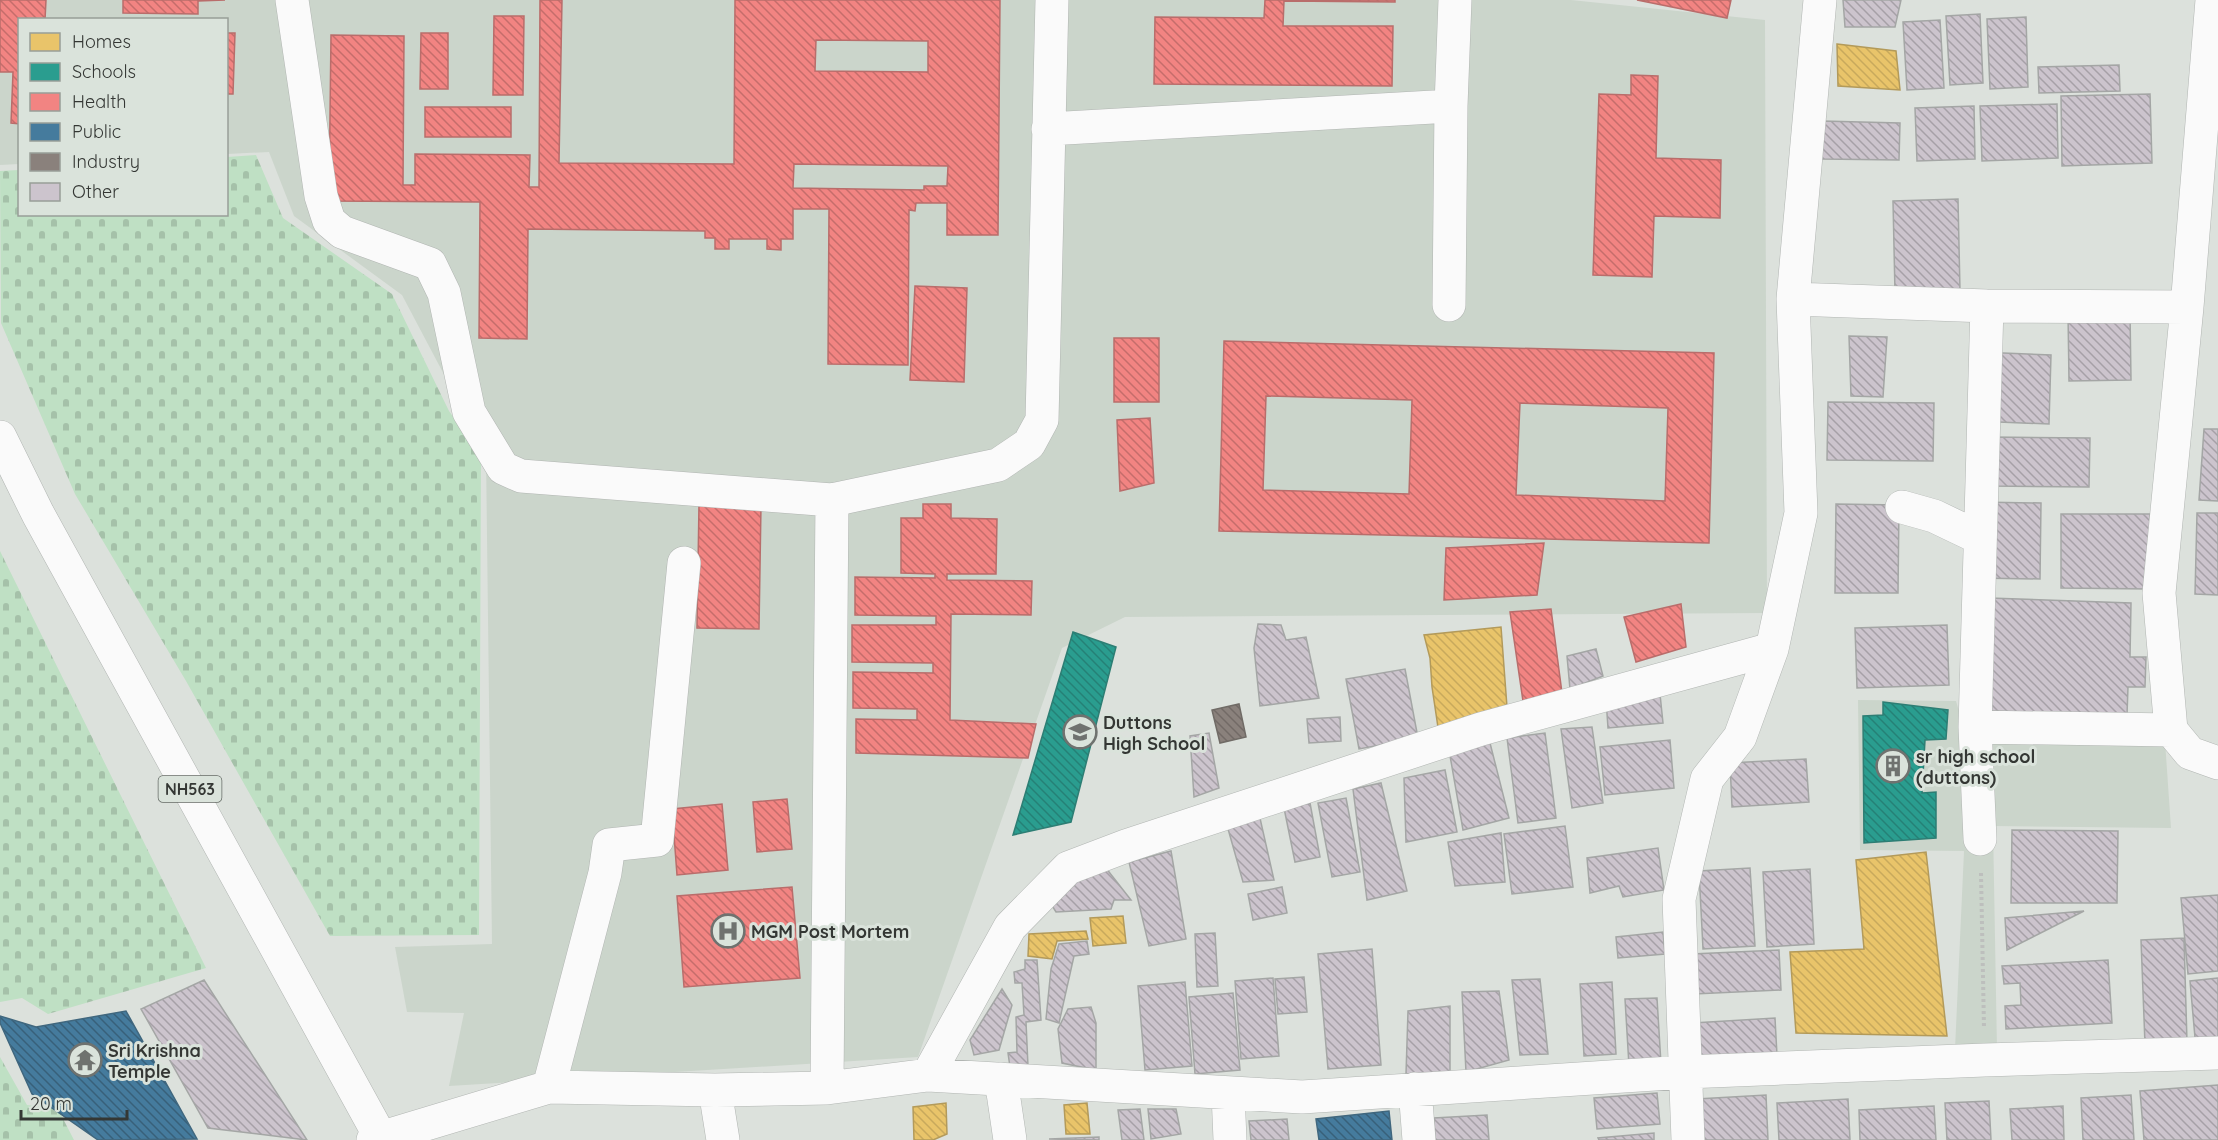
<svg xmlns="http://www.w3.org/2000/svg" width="2218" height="1140" font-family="Quicksand,sans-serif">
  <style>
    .built { fill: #cbd5cb }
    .cemetery { fill: url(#cemetery-stones) }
    .homes { fill: url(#homes-back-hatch); stroke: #b39a5a; stroke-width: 1.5 }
    .schools { fill: url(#schools-back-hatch); stroke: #2d7e74; stroke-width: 1.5 }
    .health { fill: url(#health-back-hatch); stroke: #b96d6b; stroke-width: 1.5; fill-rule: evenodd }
    .public { fill: url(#public-back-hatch); stroke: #40677e; stroke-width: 1.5 }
    .industry { fill: url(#industry-back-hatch); stroke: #706b66; stroke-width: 1.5 }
    .building { fill: url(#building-back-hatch); stroke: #a4a6a5; stroke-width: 1.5 }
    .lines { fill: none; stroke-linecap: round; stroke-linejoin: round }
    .minor-casing { stroke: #b1b5b2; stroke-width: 34 }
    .trunk-casing { stroke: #b1b5b2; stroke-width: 34 }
    .path { stroke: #bdbfbd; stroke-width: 4; stroke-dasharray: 3 3; stroke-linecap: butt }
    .minor { stroke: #fafafa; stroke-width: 33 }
    .trunk { stroke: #fafafa; stroke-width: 33 }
    .labels { text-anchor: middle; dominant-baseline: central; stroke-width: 6; stroke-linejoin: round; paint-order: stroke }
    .shield { fill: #dae3db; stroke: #666b66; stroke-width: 1.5 }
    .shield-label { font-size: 16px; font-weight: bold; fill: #343734 }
    .poi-label { font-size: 18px; font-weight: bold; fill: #343734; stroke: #dae3db; text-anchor: start }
  </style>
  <defs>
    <pattern id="cemetery-stones" width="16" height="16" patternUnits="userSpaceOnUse" patternTransform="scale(1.5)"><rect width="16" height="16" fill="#bfe0c4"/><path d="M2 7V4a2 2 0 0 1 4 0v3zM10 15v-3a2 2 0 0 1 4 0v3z" fill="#a5c1a9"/></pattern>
    <pattern id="homes-back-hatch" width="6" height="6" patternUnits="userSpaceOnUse" patternTransform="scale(1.5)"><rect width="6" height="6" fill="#e9c46a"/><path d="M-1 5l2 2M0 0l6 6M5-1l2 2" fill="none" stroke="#c8a95c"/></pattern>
    <pattern id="schools-back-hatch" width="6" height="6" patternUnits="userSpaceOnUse" patternTransform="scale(1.5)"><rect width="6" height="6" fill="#2a9d8f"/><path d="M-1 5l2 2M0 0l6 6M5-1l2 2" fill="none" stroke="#258176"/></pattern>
    <pattern id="health-back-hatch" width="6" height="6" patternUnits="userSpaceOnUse" patternTransform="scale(1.5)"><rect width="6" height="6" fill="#f28482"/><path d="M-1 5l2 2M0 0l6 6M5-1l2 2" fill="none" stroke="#c56d6b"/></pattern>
    <pattern id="public-back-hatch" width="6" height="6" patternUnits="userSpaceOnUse" patternTransform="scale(1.5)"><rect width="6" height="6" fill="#457b9d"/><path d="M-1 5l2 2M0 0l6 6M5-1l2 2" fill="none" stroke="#38607a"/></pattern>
    <pattern id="industry-back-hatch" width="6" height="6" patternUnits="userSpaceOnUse" patternTransform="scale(1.5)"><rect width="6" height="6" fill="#8a817c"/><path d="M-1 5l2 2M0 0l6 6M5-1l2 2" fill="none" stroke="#726a66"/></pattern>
    <pattern id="building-back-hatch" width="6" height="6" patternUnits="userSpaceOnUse" patternTransform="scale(1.5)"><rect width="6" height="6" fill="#ccc4cd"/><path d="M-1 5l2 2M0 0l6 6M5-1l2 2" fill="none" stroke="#a6a0a7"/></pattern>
  </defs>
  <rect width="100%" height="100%" fill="#dce1dc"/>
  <!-- built -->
  <path class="built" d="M0,0H1571L1765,20L1767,613L1125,617L1062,648L918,1057L449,1086L464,1013L407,1012L395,947L492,944L486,454L402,295L294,216L269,152L227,154L226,20H20L19,164L0,165Z
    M1858,700L1956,701L1967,738L2165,741L2171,828L1993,826L1997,1050L1955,1049L1964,851L1860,850Z"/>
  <!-- cemetery -->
  <path class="cemetery" d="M256,155L283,218L392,294L449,411L481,456L479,935L330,936L186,681L75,494L1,323L0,171L19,170L20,214H226L227,157Z
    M0,551L206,968L48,1014L22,998L0,1002Z
    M0,1057L27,1105L58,1109L74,1140H0Z"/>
  <!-- homes -->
  <path class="homes" d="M1837,44L1896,51L1900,90L1838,86Z
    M1501,627L1507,707L1439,734L1432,687L1430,658L1424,635Z
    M1926,852L1947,1036L1796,1033L1790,952L1864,949L1856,860Z
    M1123,916L1126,943L1093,946L1090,918Z
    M1086,931L1088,939L1057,941L1052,959L1028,956L1029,934Z
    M946,1103L947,1134L933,1140H914L913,1107Z
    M1087,1103L1090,1134H1066L1064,1105Z"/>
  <!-- schools -->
  <path class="schools" d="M1073,632L1116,647L1071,822L1013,835Z
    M1883,702L1948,710L1946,739L1925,740L1922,793L1936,792V838L1864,843L1863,716L1883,715Z"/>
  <!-- health -->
  <path class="health" d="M0,0H46L45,20H20V124L11,123L13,72H0Z
    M123,0H225L198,1V14L123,13Z
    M540,0H562L559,163L734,164L735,0H1000L998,235H947V203H916L915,211L909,210L908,365L828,364L829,209H793V239H781V250L767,249V239H729V249H715V238H705V231L528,229L527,339L479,338L480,202L329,201L331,35L404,36L403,185H415V154L530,155L529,187H539ZM816,40L928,41V72L815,71ZM794,164L948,166L947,186H924V190L793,188Z
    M1265,0H1395V2L1284,1L1283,26H1393L1392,86L1154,84L1155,17L1264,18Z
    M1637,0H1731L1727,18Z
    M494,16H524L523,95H493Z
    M226,33H235L233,94H226Z
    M421,33H448V89H420Z
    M1631,75L1658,76L1656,158L1721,160L1720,218L1654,216L1652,277L1593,275L1599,94L1631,95Z
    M425,107H511V137H425Z
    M915,286L967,288L964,382L910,380Z
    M1114,338H1159V402H1114Z
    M1224,341L1714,353L1709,543L1219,531ZM1266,396L1412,400L1409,494L1263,490ZM1520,403L1668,408L1665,501L1516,495Z
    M1150,418L1154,483L1120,491L1117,420Z
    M699,504L761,505L759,629L697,628Z
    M923,504H951V518L997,519L996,574H947V580L1032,581L1031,615L951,614L950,720L1036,724L1028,758L856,753V719L917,720V709L853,708V672L933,673V663L852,662V625H936V616L855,615V577L935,578V574L901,573V518H923Z
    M1544,543L1537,595L1444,600L1446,548Z
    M1681,604L1686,647L1636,662L1624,617Z
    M1551,609L1562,693L1523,701L1510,612Z
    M787,799L792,849L757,852L753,802Z
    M722,804L728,870L677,875L672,809Z
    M792,887L800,978L684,987L677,896Z"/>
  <!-- public -->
  <path class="public" d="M126,1011L197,1139L98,1140L32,1094L0,1023V1016L36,1027Z
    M1389,1111L1392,1140H1319L1316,1119Z"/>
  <!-- industry -->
  <path class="industry" d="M1239,704L1246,737L1220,743L1212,710Z"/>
  <!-- building -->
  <path class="building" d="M1843,0H1901L1895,27H1845Z
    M1980,14L1983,83L1950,85L1946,16Z
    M2026,17L2028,87L1990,89L1987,19Z
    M1940,20L1944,88L1907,90L1903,22Z
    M2119,65L2120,91L2039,93L2038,67Z
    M2150,94L2152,163L2062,166L2061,96Z
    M2057,104L2058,158L1982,161L1980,106Z
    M1974,106L1975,159L1917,161L1915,108Z
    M1822,121L1900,123L1899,160L1822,159Z
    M1958,199L1960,291L1895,293L1893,201Z
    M2130,312L2131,380L2069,381L2068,313Z
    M1849,336L1887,337L1883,397L1851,396Z
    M1978,352L2051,355L2049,424L1975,421Z
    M1828,402L1934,403L1933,461L1827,460Z
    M2204,429H2218V501L2199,500Z
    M1991,437L2090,438L2089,487L1991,486Z
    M1978,502L2041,503L2040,579L1978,578Z
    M1836,504L1899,505L1898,593H1835Z
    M2197,513H2218V595L2195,594Z
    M2061,514H2150L2149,589L2061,588Z
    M1989,598L2131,603L2130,657H2146L2145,687H2128L2127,715L1986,711Z
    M1258,624L1281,625L1286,640L1306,637L1319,698L1260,706L1254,648Z
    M1947,625L1949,685L1857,688L1855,628Z
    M1596,649L1603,676L1570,689L1567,656Z
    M1405,669L1418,738L1359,749L1346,679Z
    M1660,694L1663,723L1608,728L1606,699Z
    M1340,717L1341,741L1309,743L1307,719Z
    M1592,727L1603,803L1572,808L1561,729Z
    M1209,733L1219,788L1194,797L1190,736Z
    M1545,733L1556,818L1518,823L1507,738Z
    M1670,740L1674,788L1605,795L1600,747Z
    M1490,743L1509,818L1463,830L1449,750Z
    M1806,759L1809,802L1732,807L1730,763Z
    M1445,770L1457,832L1406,842L1404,778Z
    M1381,783L1407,891L1367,900L1353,789Z
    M1346,798L1360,872L1332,877L1318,803Z
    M1310,803L1320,857L1295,862L1284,808Z
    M1257,805L1274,880L1243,882L1223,811Z
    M1565,826L1573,887L1512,894L1504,834Z
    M2012,830L2118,831L2117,903H2011Z
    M1501,833L1505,882L1455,886L1448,842Z
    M1658,848L1664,890L1623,897L1619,886L1590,893L1587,858Z
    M1171,851L1186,939L1149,946L1129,862Z
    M1102,863L1131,900H1114L1111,909L1056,912L1046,896Z
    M1750,868L1755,946L1703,949L1699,871Z
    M1810,869L1814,944L1767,947L1763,872Z
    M1282,887L1287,913L1253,920L1248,894Z
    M2218,895V971L2188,974L2181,898Z
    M2084,911L2007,950L2005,918Z
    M1663,932L1665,954L1618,958L1616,937Z
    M1215,933L1218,986L1197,987L1195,934Z
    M2184,938L2187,1042L2145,1044L2141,940Z
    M1087,941L1089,954L1074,956L1059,1023L1046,1019L1051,969L1059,944Z
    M1372,949L1381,1065L1328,1069L1318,954Z
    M1779,950L1781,990L1694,994L1692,954Z
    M1025,960H1037L1041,1020L1026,1022L1028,1066L1010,1067L1008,1053L1017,1052L1016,1017L1024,1015L1022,983H1015L1014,972L1025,969Z
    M2108,960L2112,1023L2006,1029L2005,1006L2021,1005L2020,983L2004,984L2002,966Z
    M1304,977L1307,1012L1278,1014L1275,979Z
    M1273,978L1279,1056L1241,1059L1235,981Z
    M2218,978V1047L2196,1049L2190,981Z
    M1540,979L1548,1054L1520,1055L1512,980Z
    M204,980L307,1140L208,1128L141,1009Z
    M1185,982L1192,1066L1145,1070L1138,986Z
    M1612,982L1616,1054L1584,1056L1580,984Z
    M1002,989L1012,1005L999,1050L974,1055L970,1040Z
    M1499,991L1509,1060L1466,1072L1462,992Z
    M1233,993L1240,1070L1195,1074L1189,997Z
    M1657,998L1661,1064L1629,1066L1625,999Z
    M1450,1006V1074H1406L1408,1011Z
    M1091,1007L1096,1023V1070L1062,1063L1058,1029L1068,1009Z
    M1775,1018L1777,1055L1696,1059L1693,1023Z
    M2218,1085V1140H2144L2140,1091Z
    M1657,1093L1660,1124L1597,1129L1594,1098Z
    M1766,1095L1768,1140H1700L1697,1099Z
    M2131,1095L2134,1140H2083L2081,1098Z
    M1848,1099L1850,1140H1779L1777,1103Z
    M1989,1101L1991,1140H1947L1945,1103Z
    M1934,1106L1936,1140H1860L1859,1110Z
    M2063,1106L2064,1140H2012L2010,1109Z
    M1140,1109L1144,1140H1122L1118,1110Z
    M1148,1109H1176L1181,1134L1151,1139Z
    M1487,1115L1489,1140H1435L1434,1118Z
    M1287,1119L1289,1140H1251L1249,1121Z
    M1654,1133V1140H1599L1598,1138Z
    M1099,1137V1140L1049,1139Z"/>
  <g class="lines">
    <defs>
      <path id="minor" d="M292,0L321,196L329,221L342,232L430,264L444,293L469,412L503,468L521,476L832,500L998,465L1029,444L1042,420L1052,0
        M2212,0L2187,307L2159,593L2171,730L2190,753L2218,763
        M1048,129L1451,106
        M1793,299L1987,306L2187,307
        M1449,305L1451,106L1455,0
        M1902,507L1934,516L1980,538
        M1975,727L2171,730
        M1980,839L1975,727L1987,306
        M928,1075L1010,927L1068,868L1126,846L1481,729L1772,649
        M1001,1079L1010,1140
        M549,1087L605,873L609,845L657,840L684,563
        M827,1088L832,500
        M1415,1089L1419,1140
        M715,1090L723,1140
        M1228,1093L1230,1140
        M373,1140L549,1087L715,1090L827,1088L928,1075L1302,1097L1686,1072L1985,1060L2218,1053
        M1688,1140L1679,899L1707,779L1740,737L1772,649L1801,513L1793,299L1820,0"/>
      <path id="trunk" d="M0,437L38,514L382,1140"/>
    </defs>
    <!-- minor casing -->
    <use href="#minor" class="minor-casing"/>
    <!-- trunk casing -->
    <use href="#trunk" class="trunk-casing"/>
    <!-- path -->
    <path class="path" d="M1981,873L1984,1028"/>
    <!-- minor -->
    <use href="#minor" class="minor"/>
    <!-- trunk -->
    <use href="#trunk" class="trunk"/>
  </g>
  <!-- icons -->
  <defs>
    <symbol id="school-ring" viewBox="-11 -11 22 22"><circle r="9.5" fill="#dae3db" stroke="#6f726f" stroke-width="1.5"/><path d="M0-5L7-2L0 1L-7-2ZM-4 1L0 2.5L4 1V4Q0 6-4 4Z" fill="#6f726f"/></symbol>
    <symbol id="building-ring" viewBox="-11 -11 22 22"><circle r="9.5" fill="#dae3db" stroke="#6f726f" stroke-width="1.5"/><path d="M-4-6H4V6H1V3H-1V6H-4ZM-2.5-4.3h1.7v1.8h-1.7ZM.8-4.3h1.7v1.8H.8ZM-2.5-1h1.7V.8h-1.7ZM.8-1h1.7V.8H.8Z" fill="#6f726f"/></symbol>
    <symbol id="hospital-ring" viewBox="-11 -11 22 22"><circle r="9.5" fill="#dae3db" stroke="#6f726f" stroke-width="1.5"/><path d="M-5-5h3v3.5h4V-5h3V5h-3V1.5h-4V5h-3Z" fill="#6f726f"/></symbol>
    <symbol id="temple-ring" viewBox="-11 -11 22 22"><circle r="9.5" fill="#dae3db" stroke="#6f726f" stroke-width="1.5"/><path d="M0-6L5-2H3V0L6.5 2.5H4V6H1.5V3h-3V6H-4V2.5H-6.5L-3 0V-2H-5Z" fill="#6f726f"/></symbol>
  </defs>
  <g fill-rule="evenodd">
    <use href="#school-ring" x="1061" y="713" width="38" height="38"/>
    <use href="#building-ring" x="1874" y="747" width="38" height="38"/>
    <use href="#hospital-ring" x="709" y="912" width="38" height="38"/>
    <use href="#temple-ring" x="66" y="1041" width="38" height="38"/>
  </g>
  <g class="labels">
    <!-- shield labels -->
    <rect class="shield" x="158.5" y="776" width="63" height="26" rx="4.5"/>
    <g class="shield-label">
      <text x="190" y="789">NH563</text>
    </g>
    <!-- poi labels -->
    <g class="poi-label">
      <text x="1103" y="722">Duttons<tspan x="1103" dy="21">High School</tspan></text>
      <text x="1916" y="756">sr high school<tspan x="1916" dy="21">(duttons)</tspan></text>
      <text x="751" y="931">MGM Post Mortem</text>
      <text x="108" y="1050">Sri Krishna<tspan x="108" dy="21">Temple</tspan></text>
    </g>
  </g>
  <!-- legend -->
  <rect x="18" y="18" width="210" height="198" fill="#dae3db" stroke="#989e98" stroke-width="1.5"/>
  <rect x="30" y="33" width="30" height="18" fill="#e9c46a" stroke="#989e98" stroke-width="1.5"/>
  <text x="72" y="48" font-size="18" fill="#343734">Homes</text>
  <rect x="30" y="63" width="30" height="18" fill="#2a9d8f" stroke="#989e98" stroke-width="1.5"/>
  <text x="72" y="78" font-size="18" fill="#343734">Schools</text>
  <rect x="30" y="93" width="30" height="18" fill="#f28482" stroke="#989e98" stroke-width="1.5"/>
  <text x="72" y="108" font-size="18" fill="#343734">Health</text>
  <rect x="30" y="123" width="30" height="18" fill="#457b9d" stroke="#989e98" stroke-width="1.5"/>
  <text x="72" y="138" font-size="18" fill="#343734">Public</text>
  <rect x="30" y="153" width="30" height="18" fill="#8a817c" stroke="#989e98" stroke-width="1.5"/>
  <text x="72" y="168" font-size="18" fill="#343734">Industry</text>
  <rect x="30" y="183" width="30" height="18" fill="#ccc4cd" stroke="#989e98" stroke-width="1.5"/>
  <text x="72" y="198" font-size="18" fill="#343734">Other</text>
  <!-- scale -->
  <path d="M21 1110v9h106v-9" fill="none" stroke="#343734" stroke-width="3"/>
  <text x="30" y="1110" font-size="18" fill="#343734" stroke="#dae3db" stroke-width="4.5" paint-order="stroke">20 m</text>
</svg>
